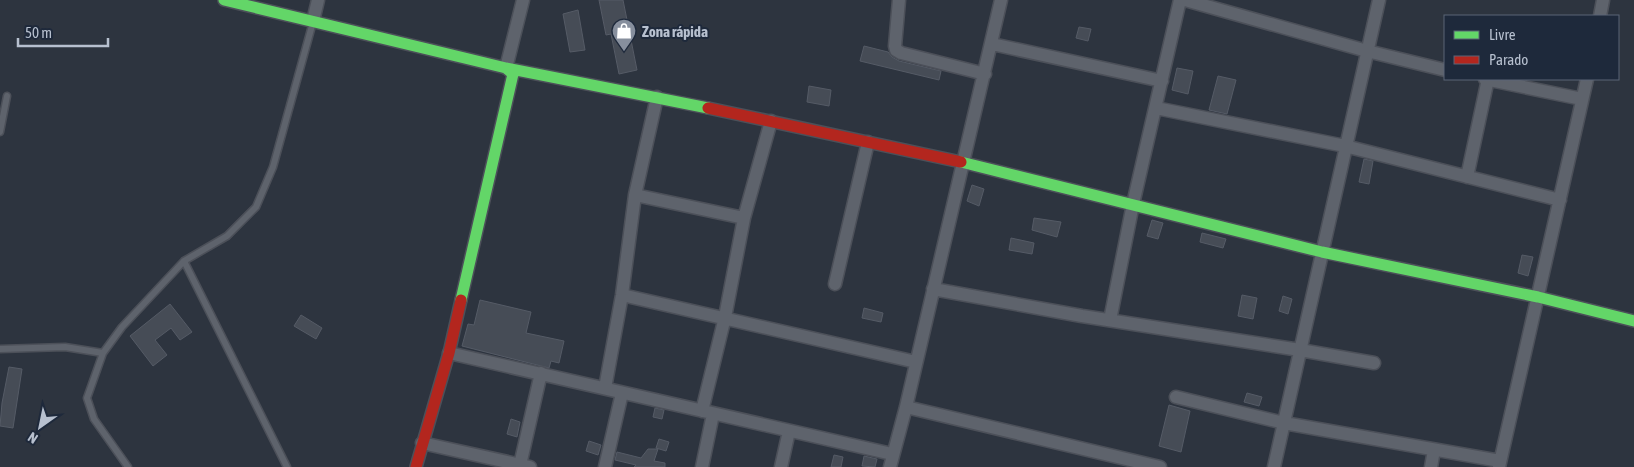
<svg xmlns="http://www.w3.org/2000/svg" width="1634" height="467" font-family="'Asap Condensed',sans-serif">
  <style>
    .building { fill: #464c56; stroke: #555b66 }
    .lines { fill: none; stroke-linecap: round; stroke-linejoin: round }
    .lane-casing { stroke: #4c5059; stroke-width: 9 }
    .street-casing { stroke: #4c5059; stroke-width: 15 }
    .fast-casing { stroke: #4c5059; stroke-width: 14 }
    .jam-casing { stroke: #4c5059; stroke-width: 14 }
    .lane { stroke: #5e636c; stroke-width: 6 }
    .street { stroke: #5e636c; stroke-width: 12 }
    .fast { stroke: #63d668; stroke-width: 11 }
    .jam { stroke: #b3261e; stroke-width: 11 }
    .labels { text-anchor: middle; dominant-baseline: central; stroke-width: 4; stroke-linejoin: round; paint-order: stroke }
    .poi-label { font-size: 15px; font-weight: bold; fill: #b7c0cf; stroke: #1e293b; text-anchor: start }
  </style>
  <rect width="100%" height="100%" fill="#2d343f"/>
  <!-- building -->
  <path class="building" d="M599,0H623L637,70L619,74L611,34L606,35Z
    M578,10L585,50L570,52L563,14Z
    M1079,27L1091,29L1088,41L1076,38Z
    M864,46L888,52L892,57L899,61L941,71L939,80L860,61Z
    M1177,68L1193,71L1188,94L1172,90Z
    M1218,76L1236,80L1227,114L1209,110Z
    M809,86L831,90L829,106L807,102Z
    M1364,159L1373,161L1369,184L1359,182Z
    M972,185L984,189L979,206L967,201Z
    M1034,218L1061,222L1057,237L1032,230Z
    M1152,220L1163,223L1158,239L1147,236Z
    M1202,233L1226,239L1223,248L1200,242Z
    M1011,238L1034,243L1032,254L1009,250Z
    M1522,255L1533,257L1528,276L1518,273Z
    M1242,295L1257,298L1253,319L1238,316Z
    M1283,296L1292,299L1288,314L1279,311Z
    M480,300L531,312L526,333L564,341L559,363L551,361L549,368L462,346L468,324L474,325Z
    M170,304L192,332L180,340L171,328L155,340L167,355L153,366L130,336Z
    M864,308L883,313L881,322L862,318Z
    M301,315L322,328L316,339L294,326Z
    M9,367L22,369L13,428L0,426L2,403Z
    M1247,393L1262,397L1259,406L1244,402Z
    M1169,405L1190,411L1181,452L1159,446Z
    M655,408L664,410L662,419L653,417Z
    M511,419L520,422L517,437L507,434Z
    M659,439L669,442L666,451L656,448Z
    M589,441L601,445L598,455L586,451Z
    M648,449H658L654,461L665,463V467H634L636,465L615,460L617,452L641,458Z
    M834,455L843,457L841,467H831Z
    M864,456L877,459L875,467L862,466Z"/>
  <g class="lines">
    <defs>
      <path id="lane" d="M0,132L7,96
        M184,261L287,467
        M0,349L65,347L103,353
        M128,467L94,419L87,398L103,353L122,327L184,261L227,236L256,207L273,167L313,22"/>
      <path id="street" d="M899,0L895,46L896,50L901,53L985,74
        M1185,0L1367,51L1445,70
        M1600,16L1603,0
        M313,21L318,0
        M992,44L1162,81
        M506,68L523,0
        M1485,79L1582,99
        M1156,108L1345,146L1560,200
        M1467,177L1488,79
        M635,195L744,218
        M835,284L868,142
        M933,289L1082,316L1300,350L1374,363
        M622,295L916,362
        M1110,320L1133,204L1180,0
        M449,353L892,454
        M605,388L622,295L635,195L657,97
        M1176,397L1284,423L1500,461
        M906,407L1160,467
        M702,411L725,317L744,218L771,121
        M422,443L530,467
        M520,465L541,373
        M605,467L622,393
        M702,467L713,414
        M781,467L789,431
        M890,467L906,407L1001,0
        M1274,467L1379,0
        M1431,467L1434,450
        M1499,467L1587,79"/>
      <path id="fast" d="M224,0L506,68L708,108
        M961,162L1322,252L1538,297L1634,321
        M461,300L513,74L506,68"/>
      <path id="jam" d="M708,108L961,162
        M416,467L449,353L461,300"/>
    </defs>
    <!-- lane casing -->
    <use href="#lane" class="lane-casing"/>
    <!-- street casing -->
    <use href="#street" class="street-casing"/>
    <!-- fast casing -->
    <use href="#fast" class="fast-casing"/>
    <!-- jam casing -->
    <use href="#jam" class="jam-casing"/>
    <!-- lane -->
    <use href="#lane" class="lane"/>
    <!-- street -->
    <use href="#street" class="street"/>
    <!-- fast -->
    <use href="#fast" class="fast"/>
    <!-- jam -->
    <use href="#jam" class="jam"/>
  </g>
  <!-- icons -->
  <defs>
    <symbol id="shop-pin" viewBox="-11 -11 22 30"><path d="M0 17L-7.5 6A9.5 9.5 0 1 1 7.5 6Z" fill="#878f9d" stroke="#1e293b"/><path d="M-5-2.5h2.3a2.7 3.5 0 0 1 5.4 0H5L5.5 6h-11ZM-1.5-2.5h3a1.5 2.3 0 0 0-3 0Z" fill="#fff"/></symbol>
  </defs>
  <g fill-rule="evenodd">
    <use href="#shop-pin" x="610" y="17" width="28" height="38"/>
  </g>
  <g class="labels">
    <!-- poi labels -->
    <g class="poi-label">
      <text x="642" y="31">Zona rápida</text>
    </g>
  </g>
  <!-- legend -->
  <rect x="1444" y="15" width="175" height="65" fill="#1e293b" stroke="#5b6576"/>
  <rect x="1454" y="31" width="25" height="8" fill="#63d668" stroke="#5b6576"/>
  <text x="1489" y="40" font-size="15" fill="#b7c0cf">Livre</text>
  <rect x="1454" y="56" width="25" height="8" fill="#b3261e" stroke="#5b6576"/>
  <text x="1489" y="65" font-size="15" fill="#b7c0cf">Parado</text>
  <!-- north arrow -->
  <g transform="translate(40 427) rotate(213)" stroke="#1e293b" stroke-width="4" paint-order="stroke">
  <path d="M0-4L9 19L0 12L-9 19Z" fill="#b7c0cf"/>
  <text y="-8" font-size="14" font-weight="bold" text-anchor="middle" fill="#b7c0cf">N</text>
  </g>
  <!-- scale -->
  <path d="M18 38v8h90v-8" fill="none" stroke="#b7c0cf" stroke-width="2.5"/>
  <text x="25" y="38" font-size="15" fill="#b7c0cf" stroke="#1e293b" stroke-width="4" paint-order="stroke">50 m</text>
</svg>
